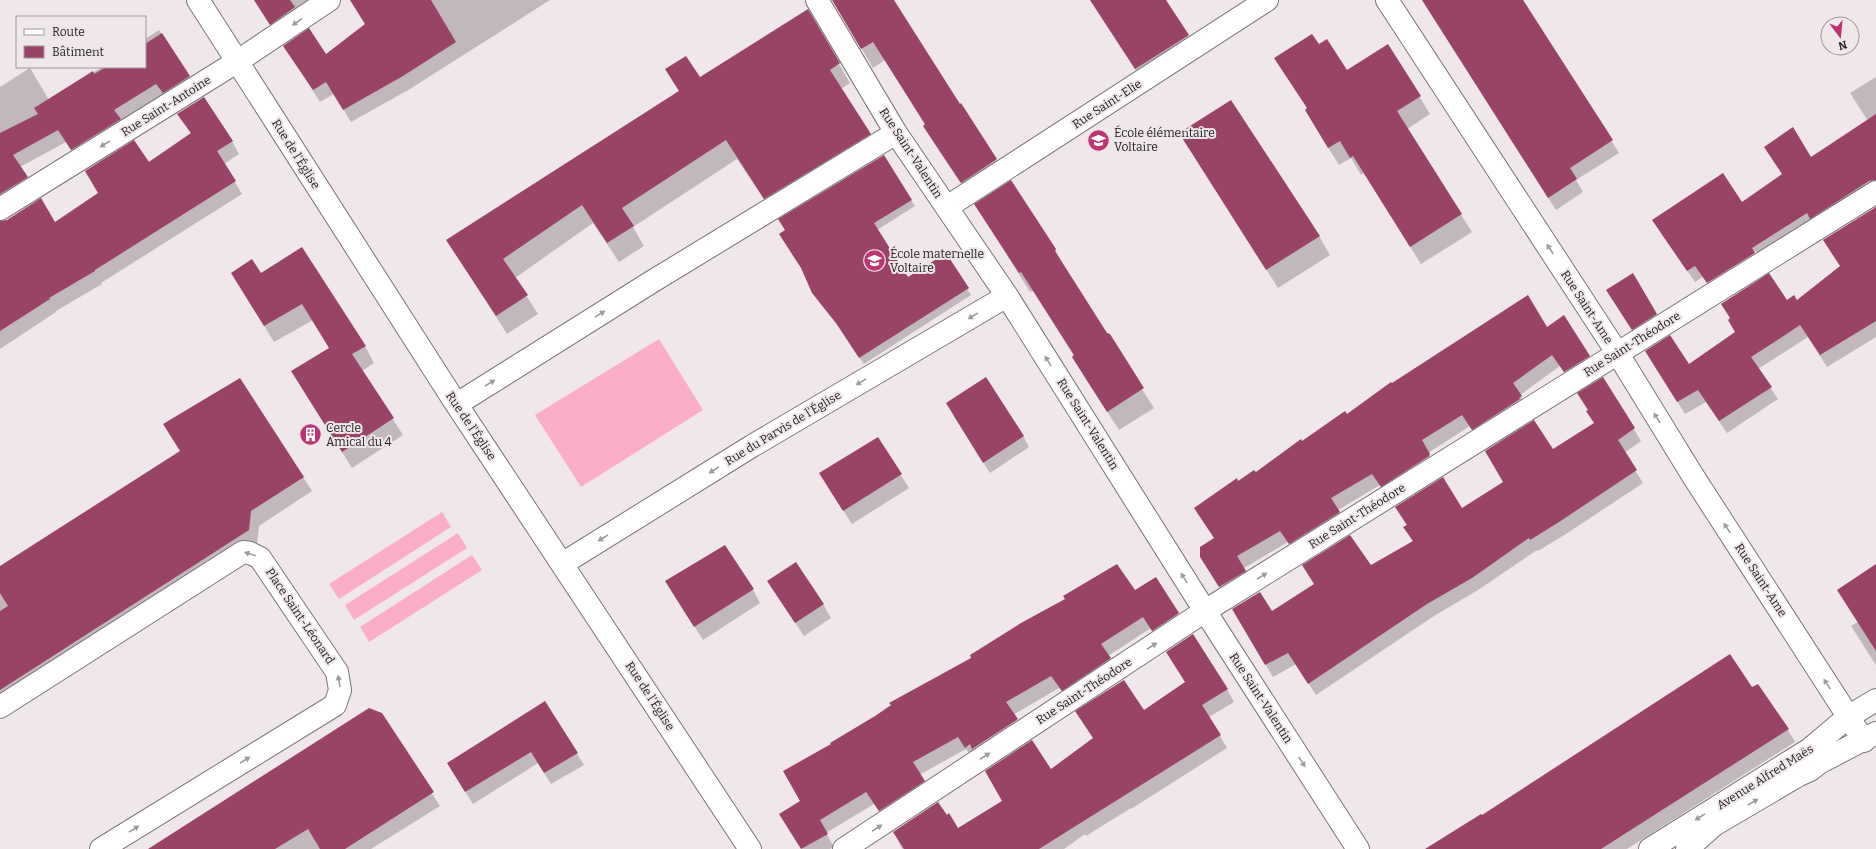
<svg xmlns="http://www.w3.org/2000/svg" width="1876" height="849" font-family="Bitter,serif">
  <style>
    .grass { fill: #faaeca }
    .shadow { fill: #0003 }
    .building { fill: #994467 }
    .lines { fill: none; stroke-linecap: round; stroke-linejoin: round }
    .street-casing { stroke: #7c7476; stroke-width: 24 }
    .secondary-casing { stroke: #7c7476; stroke-width: 24 }
    .street { stroke: #fff; stroke-width: 22 }
    .secondary { stroke: #fff; stroke-width: 22 }
    .oneway { fill: #9d9c9c }
    .labels { text-anchor: middle; dominant-baseline: central; stroke-width: 4; stroke-linejoin: round; paint-order: stroke }
    .street-label { font-size: 12px; fill: #252223; stroke: #f0e7ea }
    .poi-label { font-size: 12px; fill: #252223; stroke: #f0e7ea; text-anchor: start }
  </style>
  <rect width="100%" height="100%" fill="#f0e7ea"/>
  <!-- grass -->
  <path class="grass" d="M659,339L703,410L581,487L535,415Z
    M442,512L451,527L339,599L329,584Z
    M458,533L467,548L354,620L345,605Z
    M472,555L482,570L369,642L360,627Z"/>
  <!-- shadow -->
  <path class="shadow" d="M254,0H315L278,37Z
    M350,0H550L410,89L351,122L334,94L320,102L292,58L326,55L366,25Z
    M833,0H892L1008,179L973,202L936,146L924,126L925,125L885,60L873,68Z
    M1090,0H1165L1199,53L1146,86Z
    M1422,0H1523L1619,153L1576,180L1583,192L1556,210Z
    M808,11L850,83L841,89L881,153L776,217L737,159L633,227L644,246L619,262L593,223L515,278L538,314L507,334L447,240L679,91L666,69L700,78Z
    M159,30L197,89L79,162L66,142L20,167L34,190L0,211V87L30,68L49,100L102,67H145V39Z
    M1319,45L1346,71L1388,45L1430,114L1407,129L1472,232L1421,264L1364,173L1361,175L1351,158L1339,165L1316,128L1308,109L1275,59Z
    M1876,77V186L1714,294L1707,284L1756,254V251L1706,282L1703,277L1695,282L1661,232L1741,203L1868,121L1850,93Z
    M178,114L232,141L239,154L224,164L242,194L101,283L102,284L56,311V312L0,349V222L55,223L191,134Z
    M1180,133L1319,236L1330,255L1278,288Z
    M911,200L915,206L877,230L908,279L946,254L971,295L864,364L841,330L817,299L803,270L784,240Z
    M976,205L1055,250L1066,270L1154,408L1119,430L1084,376L1073,357L1074,356L1033,291L1030,292Z
    M1876,215V337L1827,367L1808,337L1758,369L1778,399L1727,433L1706,402L1685,414L1653,363L1688,366L1787,301L1797,302L1841,266Z
    M232,274L261,275L365,346L374,363L362,371L403,435L352,468L302,388L330,348L313,320L274,342Z
    M1633,274L1664,328L1640,343L1615,303Z
    M1547,328L1589,356L1596,369L1571,384L1560,366L1520,395L1528,409L1479,441L1470,426L1428,453L1436,467L1388,498L1380,485L1338,510L1346,525L1297,555L1288,542L1244,568L1252,583L1227,599L1209,570L1217,542L1195,508L1255,473L1302,442L1346,416Z
    M1603,379L1641,441L1624,453L1643,483L1566,534L1538,551L1537,550L1478,590L1434,616L1316,695L1296,664L1273,677L1233,609L1272,612L1371,566L1413,542L1405,527L1407,526L1396,508L1462,509L1595,424L1590,414Z
    M953,415L1023,436L1029,447L990,473Z
    M878,439L909,488L852,524L828,487Z
    M181,452L303,477L312,491L259,526L257,544L0,708V567Z
    M1876,565V665L1851,626L1858,622Z
    M1155,578L1185,626L1160,643L1151,628L1108,656L1117,671L1070,702L1059,688L1013,715L1024,732L973,759L966,749L919,775L931,794L887,823L874,804L826,833L834,847L830,849H802L787,827Z
    M753,590L760,603L703,640L674,595Z
    M776,594L823,604L831,618L804,636Z
    M1227,689L1234,702L1209,717L1227,748L1131,809V808L1086,836L1085,834L1064,849H902L894,832L958,829L1051,770L1094,739L1084,724L1143,712Z
    M1752,689L1788,730L1795,742L1627,849H1431L1481,817Z
    M545,702L584,765L551,784L538,763L473,804L455,775Z
    M381,714L440,806L371,849H150Z"/>
  <!-- building -->
  <path class="building" d="M254,0H290L295,7L270,25Z
    M350,0H431L456,42L403,76L343,110L326,82L313,90L283,46L309,28L326,54L365,24Z
    M832,0H894L960,104L961,103L997,159L961,183L923,126L925,124L873,42L861,49Z
    M1090,0H1166L1189,35L1135,69Z
    M1422,0H1523L1613,140L1570,168L1577,179L1548,198Z
    M808,9L840,63L830,70L871,134L764,199L726,140L622,208L634,226L607,243L582,205L503,259L528,295L496,316L446,240L679,91L665,69L686,56L700,77Z
    M162,33L190,76L163,93L156,84L114,110L121,119L71,150L58,130L13,155L28,177L0,194V133L38,114L34,108L93,71L94,74L106,67H145V44Z
    M1312,34L1319,44L1327,39L1347,70L1388,44L1421,96L1397,111L1462,214L1410,247L1353,156L1350,158L1340,141L1328,148L1305,110L1307,108L1274,58Z
    M204,97L233,141L217,151L236,181L95,270V271L49,298L50,299L0,331V221L7,220L41,198L55,222L98,193L85,171L134,140L149,162L191,133L177,114Z
    M1231,100L1320,236L1266,270L1179,133Z
    M1876,114V180L1869,181L1810,219L1807,213L1752,248L1755,253L1707,283L1695,266L1687,271L1652,220L1723,173L1742,202L1782,174L1764,147L1793,127L1811,157Z
    M884,155L912,200L874,223L908,277L946,253L969,288L859,358L836,323L812,293L801,268L779,234L785,230L778,219Z
    M1011,180L1056,249L1055,251L1107,333L1110,334L1144,388L1107,412L1072,357L1074,355L1021,272L1019,273L974,204Z
    M1876,207V321L1820,355L1800,325L1776,341L1751,357L1772,387L1719,421L1698,390L1677,402L1645,351L1670,335L1689,364L1735,332L1728,320L1730,318L1721,304L1769,273L1787,300L1794,295L1797,300L1840,266L1823,240Z
    M302,247L366,346L352,354L394,418L342,452L291,371L329,348L302,304L264,326L231,273L252,259L261,273Z
    M1633,273L1657,314L1632,330L1606,290Z
    M1528,295L1547,327L1564,315L1590,356L1564,372L1552,355L1513,383L1522,396L1519,398L1520,399L1472,430L1462,415L1422,440L1430,454L1429,456L1381,487L1372,474L1331,498L1340,512L1289,544L1280,531L1237,556L1246,571L1219,587L1200,557V547L1214,538L1194,508L1237,478L1238,481L1254,470L1256,472L1301,439L1302,441L1345,411L1347,414L1391,382L1392,383Z
    M986,377L1024,436L983,463L946,403Z
    M1603,377L1635,428L1618,440L1637,470L1559,522L1530,540L1529,538L1472,578L1427,604L1308,684L1288,653L1265,665L1232,609L1260,592L1272,611L1314,584L1302,565L1350,535L1371,565L1413,541L1403,527L1407,525L1395,507L1443,477L1462,508L1503,482L1485,451L1534,420L1553,449L1594,423L1586,411L1588,410L1577,393Z
    M240,378L304,477L251,511L249,530L0,690V611L8,606L0,593V566L180,451L163,424Z
    M878,437L902,474L843,511L819,473Z
    M725,545L754,589L694,627L665,581Z
    M796,562L824,604L795,623L767,581Z
    M1117,564L1135,590L1156,577L1179,613L1152,631L1143,617L1101,644L1111,658L1062,691L1051,676L1006,702L1018,719L972,749L970,744L965,748L958,737L913,762L925,781L879,811L866,792L820,820L828,834L801,849L779,814L800,801L783,771L831,744L830,743L875,716L891,705L889,703L971,658L970,655L1021,623L1065,599L1063,596Z
    M1876,564V651L1837,590Z
    M1193,634L1228,689L1202,705L1221,735L1039,849H904L893,832L938,802L947,815L949,813L958,828L1002,801L985,771L1032,740L1051,769L1093,738L1075,711L1124,680L1144,710L1185,682L1166,652Z
    M1730,654L1752,687L1758,684L1789,729L1601,849H1425L1481,814L1482,815Z
    M545,701L578,753L544,773L531,752L465,792L447,763Z
    M369,708L382,713L434,792L345,849H320L308,829L275,849H148Z"/>
  <g class="lines">
    <defs>
      <path id="street" d="M198,0L453,399L750,849
        M817,0L896,133L1007,296L1205,611L1358,849
        M1387,0L1618,354L1693,476L1864,741
        M947,207L1267,0
        M0,209L238,61L329,0
        M457,404L653,281L896,133
        M562,564L752,446L1007,296
        M0,707L243,552L250,553L260,558L337,672L340,690L335,705L101,849
        M844,849L1205,611L1876,192"/>
      <path id="secondary" d="M1650,849L1810,749L1848,717L1876,700
        M1687,849L1714,825L1799,775L1810,770L1819,763L1876,733"/>
    </defs>
    <!-- street casing -->
    <use href="#street" class="street-casing"/>
    <!-- secondary casing -->
    <use href="#secondary" class="secondary-casing"/>
    <!-- street -->
    <use href="#street" class="street"/>
    <!-- secondary -->
    <use href="#secondary" class="secondary"/>
  </g>
  <!-- one-way arrows -->
  <defs><path id="oneway-solid" d="M-6-.8H1V-3.2L6.5 0L1 3.2V.8H-6Z"/></defs>
  <g class="oneway">
    <use href="#oneway-solid" transform="translate(297 22) rotate(146)"/>
    <use href="#oneway-solid" transform="translate(105 144) rotate(148)"/>
    <use href="#oneway-solid" transform="translate(1550 249) rotate(-123)"/>
    <use href="#oneway-solid" transform="translate(600 314) rotate(-32)"/>
    <use href="#oneway-solid" transform="translate(973 316) rotate(149)"/>
    <use href="#oneway-solid" transform="translate(1048 361) rotate(-122)"/>
    <use href="#oneway-solid" transform="translate(861 382) rotate(149)"/>
    <use href="#oneway-solid" transform="translate(490 383) rotate(-32)"/>
    <use href="#oneway-solid" transform="translate(1657 418) rotate(-122)"/>
    <use href="#oneway-solid" transform="translate(714 470) rotate(148)"/>
    <use href="#oneway-solid" transform="translate(1727 528) rotate(-123)"/>
    <use href="#oneway-solid" transform="translate(603 538) rotate(148)"/>
    <use href="#oneway-solid" transform="translate(250 554) rotate(-163)"/>
    <use href="#oneway-solid" transform="translate(1262 576) rotate(-32)"/>
    <use href="#oneway-solid" transform="translate(1184 578) rotate(-122)"/>
    <use href="#oneway-solid" transform="translate(1152 646) rotate(-33)"/>
    <use href="#oneway-solid" transform="translate(339 681) rotate(-100)"/>
    <use href="#oneway-solid" transform="translate(1827 684) rotate(-123)"/>
    <use href="#oneway-solid" transform="translate(985 756) rotate(-33)"/>
    <use href="#oneway-solid" transform="translate(245 760) rotate(-32)"/>
    <use href="#oneway-solid" transform="translate(1302 762) rotate(57)"/>
    <use href="#oneway-solid" transform="translate(1753 802) rotate(-31)"/>
    <use href="#oneway-solid" transform="translate(1700 817) rotate(148)"/>
    <use href="#oneway-solid" transform="translate(877 828) rotate(-33)"/>
    <use href="#oneway-solid" transform="translate(134 829) rotate(-32)"/>
  </g>
  <!-- icons -->
  <defs>
    <symbol id="school-disc" viewBox="-11 -11 22 22"><circle r="9.5" fill="#bc3474" stroke="#f0e7ea"/><path d="M0-5L7-2L0 1L-7-2ZM-4 1L0 2.5L4 1V4Q0 6-4 4Z" fill="#fff"/></symbol>
    <symbol id="building-disc" viewBox="-11 -11 22 22"><circle r="9.5" fill="#bc3474" stroke="#f0e7ea"/><path d="M-4-6H4V6H1V3H-1V6H-4ZM-2.5-4.3h1.7v1.8h-1.7ZM.8-4.3h1.7v1.8H.8ZM-2.5-1h1.7V.8h-1.7ZM.8-1h1.7V.8H.8Z" fill="#fff"/></symbol>
  </defs>
  <g fill-rule="evenodd">
    <use href="#school-disc" x="1086" y="128" width="25" height="25"/>
    <use href="#school-disc" x="862" y="248" width="25" height="25"/>
    <use href="#building-disc" x="298" y="422" width="25" height="25"/>
  </g>
  <g class="labels">
    <!-- street labels -->
    <g class="street-label">
      <text transform="translate(1107 104) rotate(-33)">Rue Saint-Elie</text>
      <text transform="translate(166 106) rotate(-32)">Rue Saint-Antoine</text>
      <text transform="translate(911 153) rotate(57)">Rue Saint-Valentin</text>
      <text transform="translate(296 154) rotate(58)">Rue de l'Église</text>
      <text transform="translate(1587 307) rotate(57)">Rue Saint-Ame</text>
      <text transform="translate(1632 344) rotate(-32)">Rue Saint-Théodore</text>
      <text transform="translate(1088 424) rotate(58)">Rue Saint-Valentin</text>
      <text transform="translate(471 426) rotate(56)">Rue de l'Église</text>
      <text transform="translate(783 428) rotate(-31)">Rue du Parvis de l'Église</text>
      <text transform="translate(1357 516) rotate(-32)">Rue Saint-Théodore</text>
      <text transform="translate(1761 580) rotate(57)">Rue Saint-Ame</text>
      <text transform="translate(300 616) rotate(56)">Place Saint-Léonard</text>
      <text transform="translate(1084 691) rotate(-33)">Rue Saint-Théodore</text>
      <text transform="translate(650 696) rotate(57)">Rue de l'Église</text>
      <text transform="translate(1261 698) rotate(57)">Rue Saint-Valentin</text>
      <text transform="translate(1765 777) rotate(-32)">Avenue Alfred Maës</text>
    </g>
    <!-- poi labels -->
    <g class="poi-label">
      <text x="1114" y="133">École élémentaire<tspan x="1114" dy="14">Voltaire</tspan></text>
      <text x="890" y="254">École maternelle<tspan x="890" dy="14">Voltaire</tspan></text>
      <text x="326" y="428">Cercle<tspan x="326" dy="14">Amical du 4</tspan></text>
    </g>
  </g>
  <!-- legend -->
  <rect x="16" y="16" width="130" height="52" fill="#f0e7ea" stroke="#9f989a"/>
  <rect x="24" y="29" width="20" height="6" fill="#ffffff" stroke="#9f989a"/>
  <text x="52" y="36" font-size="12" fill="#252223">Route</text>
  <rect x="24" y="46" width="20" height="12" fill="#994467" stroke="#9f989a"/>
  <text x="52" y="56" font-size="12" fill="#252223">Bâtiment</text>
  <!-- north arrow -->
  <g transform="translate(1840 36) rotate(164)"><circle r="19" fill="#f0e7ea" stroke="#9f989a"/>
  <path d="M0-3L7 15L0 10L-7 15Z" fill="#bc3474"/>
  <text y="-6" font-size="11" font-weight="bold" text-anchor="middle" fill="#252223">N</text>
  </g>
</svg>
